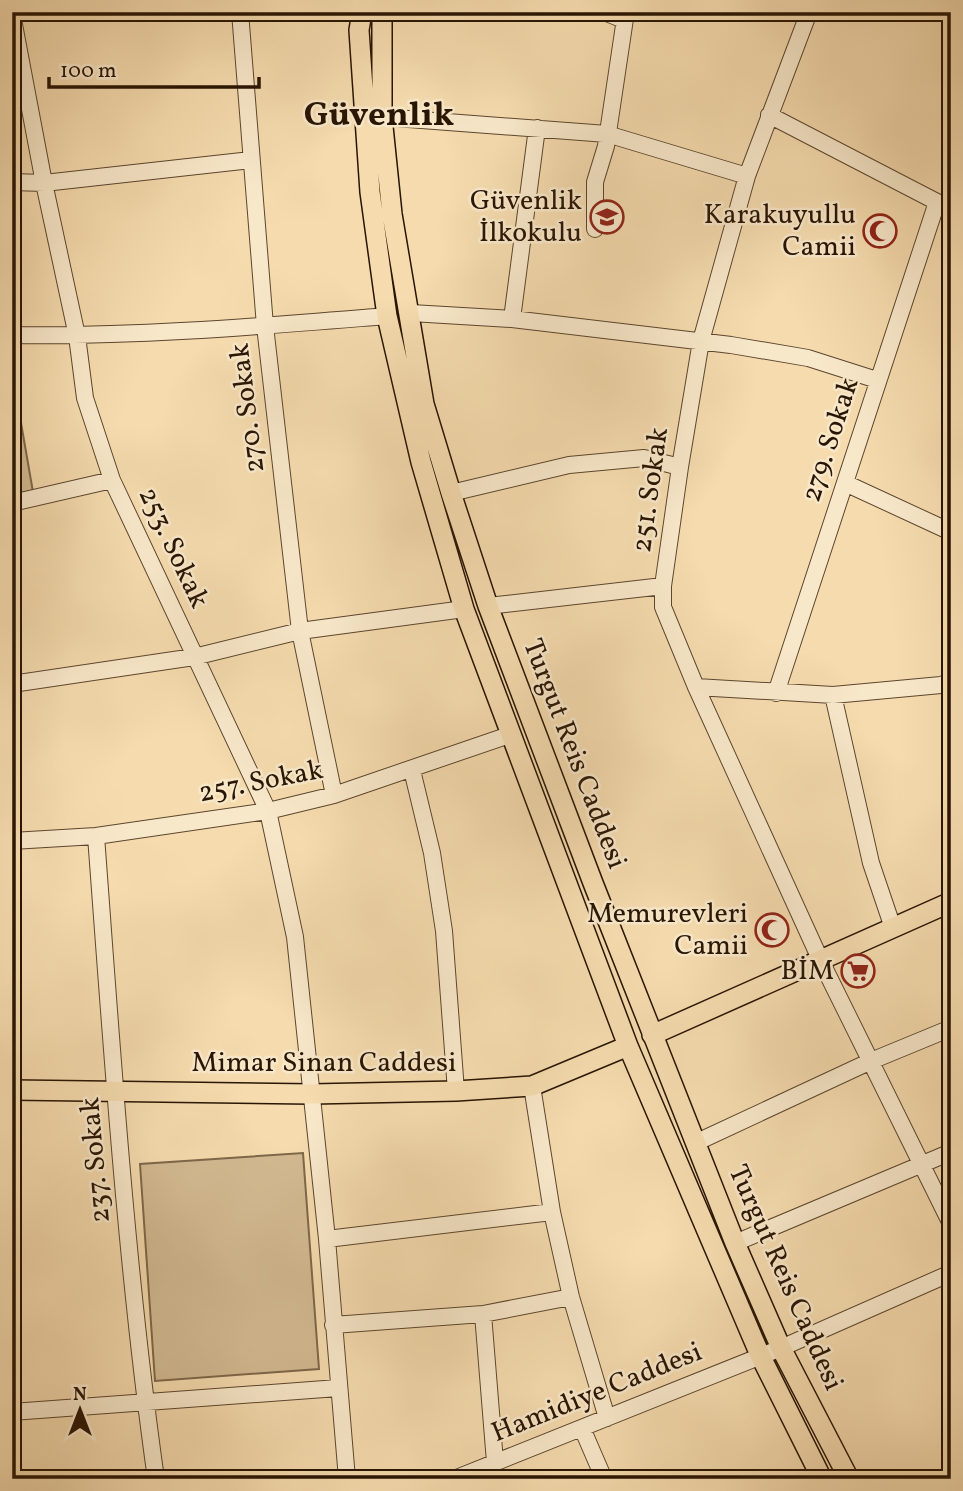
<svg xmlns="http://www.w3.org/2000/svg" width="963" height="1491" font-family="Vollkorn,serif">
  <style>
    .green { fill: #d2b991; stroke: #7e674a; stroke-width: 2 }
    .lines { fill: none; stroke-linecap: round; stroke-linejoin: round }
    .minor-casing { stroke: #5c462e; stroke-width: 18 }
    .major-casing { stroke: #291503; stroke-width: 22 }
    .minor { stroke: #f8e8ca; stroke-width: 16 }
    .major { stroke: #f5dbae; stroke-width: 19 }
    .labels { text-anchor: middle; dominant-baseline: central; stroke-width: 5; stroke-linejoin: round; paint-order: stroke }
    .poi-label { font-size: 28px; fill: #291503; stroke: #f8e8ca; text-anchor: end }
    .street-label { font-size: 28px; fill: #291503; stroke: #f8e8ca }
    .district-label { font-size: 35px; font-weight: bold; fill: #291503; stroke: #f8e8ca }
  </style>
  <rect width="100%" height="100%" fill="#f5dbae"/>
  <filter id="stains"><feTurbulence type="fractalNoise" baseFrequency=".00286" numOctaves="4"/><feColorMatrix values="0 0 0 0 .2 0 0 0 0 .09 0 0 0 0 .02 0 0 0 .5 -.17"/></filter>
  <radialGradient id="worn" r=".72"><stop offset=".6" stop-color="#630" stop-opacity="0"/><stop offset="1" stop-color="#630" stop-opacity=".3"/></radialGradient>
  <!-- green -->
  <path class="green" d="M20,417L33,492L12,496V419Z
    M303,1153L319,1369L155,1381L140,1164Z"/>
  <g class="lines">
    <defs>
      <path id="minor" d="M240,12L265,326L300,631L334,795
        M604,12L624,20
        M809,12L747,176L701,341L680,467L663,586V607L696,687L820,959L951,1224
        M12,14L44,183L77,336L85,398L112,480L268,811L295,937L327,1239L347,1479
        M769,115L937,202L951,207
        M382,117L607,134L747,176
        M12,182L44,183L251,160
        M595,229V182L606,146L626,12
        M411,313L512,319L731,345L808,358L877,380
        M512,319L537,128
        M12,335C137,337 262,326 387,316
        M845,483L951,532
        M451,493L569,465L644,458L680,467
        M12,503L112,480
        M488,606L663,586
        M12,684L194,657L300,631L464,609
        M696,687L833,695L941,685L951,681
        M776,693L937,202
        M833,695L871,863L893,928
        M412,770L432,853L444,931L456,1091
        M96,836C112,1050 126,1266 156,1479
        M12,841L96,836L268,811L334,795L512,734
        M532,1086L552,1212L571,1297L607,1418
        M695,1143L871,1061L951,1028
        M327,1239L552,1212
        M735,1243L951,1152
        M483,1314L495,1462
        M333,1325L483,1314L571,1297
        M12,1412L338,1388
        M582,1428L604,1479
        M454,1479L781,1348L951,1273"/>
      <path id="major" d="M362,12L359,30L370,192L387,316L421,462L464,609L628,1046L760,1355L822,1479
        M382,12V117L392,214L424,404L451,493L488,606L593,883L735,1243L781,1348L849,1479
        M948,12L951,14
        M652,1035L951,902
        M12,1090L312,1094L456,1091L532,1086L628,1046"/>
    </defs>
    <!-- minor casing -->
    <use href="#minor" class="minor-casing"/>
    <!-- major casing -->
    <use href="#major" class="major-casing"/>
    <!-- minor -->
    <use href="#minor" class="minor"/>
    <!-- major -->
    <use href="#major" class="major"/>
  </g>
  <!-- icons -->
  <defs>
    <symbol id="school-ring" viewBox="-11 -11 22 22"><circle r="9.5" fill="#f8e8ca" stroke="#8f2418" stroke-width="1.5"/><path d="M0-5L7-2L0 1L-7-2ZM-4 1L0 2.5L4 1V4Q0 6-4 4Z" fill="#8f2418"/></symbol>
    <symbol id="mosque-ring" viewBox="-11 -11 22 22"><circle r="9.5" fill="#f8e8ca" stroke="#8f2418" stroke-width="1.5"/><path d="M3.5-4.9A6 6 0 1 0 3.5 4.9A5 5 0 1 1 3.5-4.9Z" fill="#8f2418"/></symbol>
    <symbol id="supermarket-ring" viewBox="-11 -11 22 22"><circle r="9.5" fill="#f8e8ca" stroke="#8f2418" stroke-width="1.5"/><path d="M-6-5.5h2.5l.6 2H6L4.5 2H-2.5L-4.4-4H-6ZM-1.5 3.2a1.3 1.3 0 1 0 .1 0ZM3 3.2a1.3 1.3 0 1 0 .1 0Z" fill="#8f2418"/></symbol>
  </defs>
  <g fill-rule="evenodd">
    <use href="#school-ring" x="588" y="198" width="38" height="38"/>
    <use href="#mosque-ring" x="861" y="212" width="38" height="38"/>
    <use href="#mosque-ring" x="753" y="911" width="38" height="38"/>
    <use href="#supermarket-ring" x="839" y="952" width="38" height="38"/>
  </g>
  <g class="labels">
    <!-- poi labels -->
    <g class="poi-label">
      <text x="582" y="201">Güvenlik<tspan x="582" dy="32">İlkokulu</tspan></text>
      <text x="856" y="215">Karakuyullu<tspan x="856" dy="32">Camii</tspan></text>
      <text x="748" y="914">Memurevleri<tspan x="748" dy="32">Camii</tspan></text>
      <text x="834" y="971">BİM</text>
    </g>
    <!-- street labels -->
    <g class="street-label">
      <text transform="translate(248 408) rotate(-97)">270. Sokak</text>
      <text transform="translate(831 440) rotate(-72)">279. Sokak</text>
      <text transform="translate(651 490) rotate(-82)">251. Sokak</text>
      <text transform="translate(173 548) rotate(65)">253. Sokak</text>
      <text transform="translate(574 754) rotate(69)">Turgut Reis Caddesi</text>
      <text transform="translate(261 782) rotate(-11)">257. Sokak</text>
      <text x="324" y="1063">Mimar Sinan Caddesi</text>
      <text transform="translate(96 1160) rotate(-95)">237. Sokak</text>
      <text transform="translate(785 1278) rotate(66)">Turgut Reis Caddesi</text>
      <text transform="translate(597 1393) rotate(-22)">Hamidiye Caddesi</text>
    </g>
    <!-- district labels -->
    <g class="district-label">
      <text x="379" y="116">Güvenlik</text>
    </g>
  </g>
  <!-- margin -->
  <rect width="963" height="1491" fill="none" stroke="#f5dbae" stroke-width="42"/>
  <rect x="14" y="14" width="935" height="1463" fill="none" stroke="#291503" stroke-width="3.5"/>
  <rect x="21" y="21" width="921" height="1449" fill="none" stroke="#291503" stroke-width="2"/>
  <!-- north arrow -->
  <g transform="translate(80 1410)" stroke="#f8e8ca" stroke-width="5" paint-order="stroke">
  <path d="M0-5L12 26L0 18L-12 26Z" fill="#291503"/>
  <text y="-10" font-size="19" font-weight="bold" text-anchor="middle" fill="#291503">N</text>
  </g>
  <!-- scale -->
  <path d="M49 77v10h210v-10" fill="none" stroke="#291503" stroke-width="3.5"/>
  <text x="60" y="77" font-size="21" fill="#291503" stroke="#f8e8ca" stroke-width="5" paint-order="stroke">100 m</text>
  <rect width="100%" height="100%" filter="url(#stains)"/>
  <rect width="100%" height="100%" fill="url(#worn)"/>
</svg>
